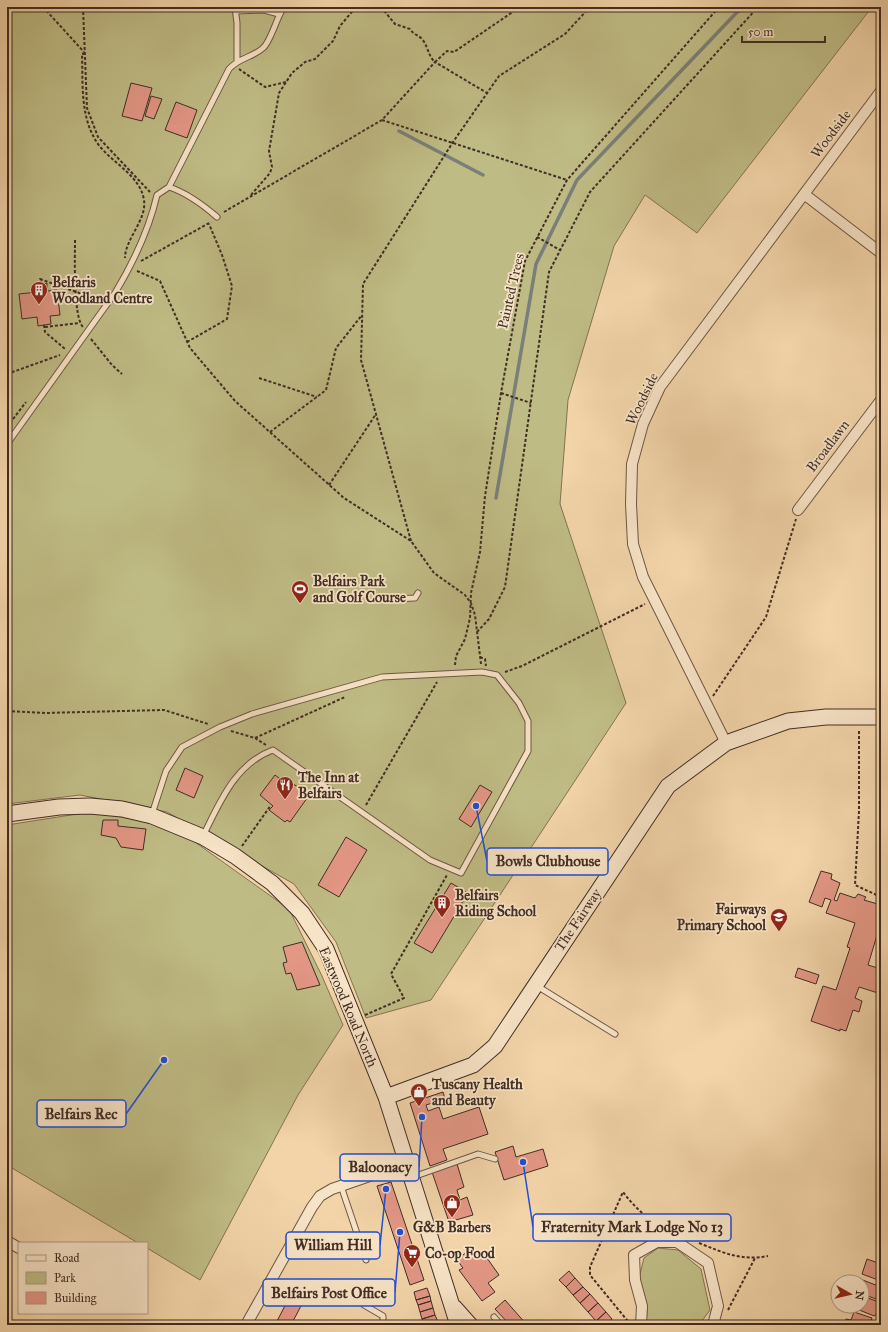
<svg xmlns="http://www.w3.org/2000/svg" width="888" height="1332" font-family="'IM FELL Great Primer',serif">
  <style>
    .park { fill: #bfbb84; stroke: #807454 }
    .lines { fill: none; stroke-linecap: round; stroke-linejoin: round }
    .stream { stroke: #7a7f7a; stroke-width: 3.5 }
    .building { fill: #e39785; stroke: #412d25 }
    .lane-casing { stroke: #6d5746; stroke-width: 7 }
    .street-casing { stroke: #6d5746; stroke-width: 12 }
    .secondary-casing { stroke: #412d25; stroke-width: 17 }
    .path { stroke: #412d25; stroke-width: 2; stroke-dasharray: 3 2; stroke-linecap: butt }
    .lane { stroke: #f7e3c6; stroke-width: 5 }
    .street { stroke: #f7e3c6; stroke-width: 10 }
    .secondary { stroke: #f7e3c6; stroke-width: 15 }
    .labels { text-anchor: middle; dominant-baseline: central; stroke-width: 3.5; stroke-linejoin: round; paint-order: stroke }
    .street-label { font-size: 14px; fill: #412d25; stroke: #f7e3c6 }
    .poi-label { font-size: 14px; font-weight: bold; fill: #412d25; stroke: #f7e3c6; text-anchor: start }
    .leader { fill: none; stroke: #1d4ed8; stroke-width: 1.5 }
    .callout-dot { fill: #1d4ed8; stroke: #f7e3c6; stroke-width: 1.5 }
    .callout { fill: #f7e3c6; stroke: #1d4ed8; stroke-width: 1.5 }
    .callout-label { font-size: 15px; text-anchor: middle; font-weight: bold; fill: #412d25 }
  </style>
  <rect width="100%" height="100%" fill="#f2d4a8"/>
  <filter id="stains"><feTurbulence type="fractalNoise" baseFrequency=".005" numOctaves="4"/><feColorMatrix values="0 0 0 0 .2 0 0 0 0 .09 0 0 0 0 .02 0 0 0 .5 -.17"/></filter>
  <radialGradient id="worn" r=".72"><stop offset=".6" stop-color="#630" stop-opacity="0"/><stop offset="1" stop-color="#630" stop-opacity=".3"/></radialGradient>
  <!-- park -->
  <path class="park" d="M7,7H872L697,233L645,195L614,246L568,400L560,504L626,703L431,1000L366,1018L336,942L294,884L167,812L80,795L7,804Z
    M90,812L171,825L289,909L322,976L343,1025L298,1095L200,1280L147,1248V1243H138L7,1165V825Z
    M658,1248L678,1250L701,1269L710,1310L699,1325H646L647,1311L639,1278L644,1258Z"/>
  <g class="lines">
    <!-- stream -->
    <path class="stream" d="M399,131L483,175
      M496,498L536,264L577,180L742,7"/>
  </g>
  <!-- building -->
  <path class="building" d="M131,83L152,88L142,121L122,116Z
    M151,96L162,99L154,119L145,116Z
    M176,102L197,110L187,138L165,130Z
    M47,283V291L57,290L60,315L50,316L51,324L44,325L38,326L37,317L22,319L19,294L37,292V285Z
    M185,768L203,776L194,798L176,790Z
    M275,775L291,787L293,784L310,794L290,822L287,820L285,822L269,810L273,806L260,795Z
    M480,785L492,792L471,827L459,819Z
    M103,820H118V826L146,829L143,850L121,847L116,838L101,835Z
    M346,837L367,850L339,897L318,885Z
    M821,871L832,874L831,879L840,883L834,900L837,901L840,893L855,898L858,894L866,897L864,900L881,905V933L878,932L868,965L881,969V994L859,987L855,998L862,1001L859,1012L853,1010L846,1031L840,1029V1031L811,1021L823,986L836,990L850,948L847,947L855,923L826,913L831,900L825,898L822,907L809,902Z
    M451,883L468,893L432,953L414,943Z
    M302,942L320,985L297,990L291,973L286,974L283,963L287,962L283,947Z
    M798,968L819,975L816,984L795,977Z
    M443,1092L445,1099L426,1105L428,1111L439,1107L443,1119L479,1107L488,1134L443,1149L447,1160L430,1166L410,1103Z
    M513,1146L516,1157L543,1149L548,1166L504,1180L495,1152Z
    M457,1164L464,1187L457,1190L460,1200L467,1197L473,1215L449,1222L432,1172Z
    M391,1182L424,1280L410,1285L377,1186Z
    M469,1250L487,1252L490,1256L487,1258L499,1275L488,1283L495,1292L482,1301L459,1270L463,1268L457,1260Z
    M867,1259L881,1264V1281L862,1274Z
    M569,1271L575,1278L566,1287L559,1280Z
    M575,1278L583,1287L573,1295L566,1287Z
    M860,1279L881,1287L879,1300L862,1294V1282H859Z
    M583,1287L590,1294L580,1303L573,1295Z
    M427,1288L430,1296L416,1300L414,1292Z
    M590,1294L598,1303L588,1312L580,1303Z
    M290,1296L302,1304L291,1325H275Z
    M430,1296L431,1301L418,1305L416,1300Z
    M862,1296L879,1302L876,1315L874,1316L852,1307V1309L845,1307L862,1306Z
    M505,1300L527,1325H510L495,1309Z
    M431,1301L433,1308L420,1312L418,1305Z
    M598,1303L606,1312L596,1321L588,1312Z
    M433,1308L435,1315L422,1319L420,1312Z
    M606,1312L612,1319L604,1325H600L596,1321Z
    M854,1312L872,1318L870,1325H844L846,1319L851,1320Z
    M435,1315L438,1322L424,1325L422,1319Z"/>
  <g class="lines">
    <defs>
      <path id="lane" d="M235,7L237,23V61
        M235,11L264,10L279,14
        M169,187L229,69C240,57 252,58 263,48C270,42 276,21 281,12
        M7,444L115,293C133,263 149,230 157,195L169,187C187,193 202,204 217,217
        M392,599L415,598L418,593
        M152,814L166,771L182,747L220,727L252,714L382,677L482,672L497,675L519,703L528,721V751L461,873L430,860L273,750C235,764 220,802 203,836
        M537,986L615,1034
        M413,1177L478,1154L495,1159
        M341,1186L366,1260
        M357,1290L364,1305L383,1316V1325
        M494,1317L501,1325"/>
      <path id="street" d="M804,194L881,253
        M798,510L881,400
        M726,743L643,577L633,544L631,504L632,464L643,424L660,387L881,91
        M7,1241L19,1248
        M246,1325L312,1207L320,1196L332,1189L407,1163
        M641,1325L642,1306L635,1280L634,1255L657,1242H677L708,1263L718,1306L713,1325"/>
      <path id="secondary" d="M7,814L59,807L90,806L122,809L152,816L203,837L235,856L272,883L302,913L326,949L386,1097L458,1325
        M386,1097L473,1065L495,1046L668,786L726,743L788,721L826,717H881
        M454,1307L470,1325"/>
    </defs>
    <!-- lane casing -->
    <use href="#lane" class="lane-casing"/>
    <!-- street casing -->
    <use href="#street" class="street-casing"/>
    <!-- secondary casing -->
    <use href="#secondary" class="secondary-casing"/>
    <!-- path -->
    <path class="path" d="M43,7L84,52
      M83,7L87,108L98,137L150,192
      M381,7L395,24L410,29C413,34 418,35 422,39C428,46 428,56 435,62L447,51L454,52L520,7
      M85,53L82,54C83,83 80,115 96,141C109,162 140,174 144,200C147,220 125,239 125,258
      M239,69L265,87L286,82
      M382,120L567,180
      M251,195L270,173L272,167L269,151L279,93L292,73L305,62L315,59L333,41L340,26L356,7
      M224,212L382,120L435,62L487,93
      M537,237L560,250
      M75,240C75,256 73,317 83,327
      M141,261L211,222
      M137,271L160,281L190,348L235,401L344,498L411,541L434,573L465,595L471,603L475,615L481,664
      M41,284L40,279L99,300
      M44,325L45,332L65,349
      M45,327L79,323
      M91,339L112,365L122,374
      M187,342L227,319L232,286L222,255L209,224
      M7,374L60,355
      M259,378L317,397
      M501,393L531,403
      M7,427L26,402
      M270,432L326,390L336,348L362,315
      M329,485L376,414
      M411,541L361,360L363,284L453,142L499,76L565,34L590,7
      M477,632L489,619L505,587L549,272L590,192L758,7
      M480,657L485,659L486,666
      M455,665L456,656L465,639L470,618L471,593L480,552L485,496L501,393L525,261L567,180L719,7
      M505,672L522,666L645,604
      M713,696L766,617L796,519
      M7,711L45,713L164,710L208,724
      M231,731L255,738L266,745
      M859,731V811L855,885L881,897
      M255,738L345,697
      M366,805L437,682
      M242,846L271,805
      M365,1015L404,998L391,974L447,875
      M699,1243C724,1253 741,1261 768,1256
      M728,1310L755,1258
      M631,1325L590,1275V1267L623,1192C636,1209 651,1223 671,1231"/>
    <!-- lane -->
    <use href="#lane" class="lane"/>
    <!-- street -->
    <use href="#street" class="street"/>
    <!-- secondary -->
    <use href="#secondary" class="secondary"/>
  </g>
  <!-- icons -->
  <defs>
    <symbol id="building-pin" viewBox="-11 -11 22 30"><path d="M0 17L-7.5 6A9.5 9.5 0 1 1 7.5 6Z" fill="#8f2418" stroke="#f7e3c6"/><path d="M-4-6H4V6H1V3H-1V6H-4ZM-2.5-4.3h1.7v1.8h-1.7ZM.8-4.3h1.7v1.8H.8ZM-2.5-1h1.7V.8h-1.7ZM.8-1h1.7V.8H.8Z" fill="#fff"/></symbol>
    <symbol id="stadium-pin" viewBox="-11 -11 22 30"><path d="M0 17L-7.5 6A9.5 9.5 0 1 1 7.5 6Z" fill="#8f2418" stroke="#f7e3c6"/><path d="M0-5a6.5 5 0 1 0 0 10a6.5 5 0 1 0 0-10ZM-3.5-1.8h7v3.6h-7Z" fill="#fff"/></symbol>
    <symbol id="restaurant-pin" viewBox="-11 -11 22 30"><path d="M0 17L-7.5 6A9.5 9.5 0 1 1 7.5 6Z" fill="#8f2418" stroke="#f7e3c6"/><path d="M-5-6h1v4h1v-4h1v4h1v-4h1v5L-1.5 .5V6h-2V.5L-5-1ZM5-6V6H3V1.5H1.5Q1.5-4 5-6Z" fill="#fff"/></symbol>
    <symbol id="school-pin" viewBox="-11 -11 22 30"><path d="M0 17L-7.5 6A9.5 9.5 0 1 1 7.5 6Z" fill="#8f2418" stroke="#f7e3c6"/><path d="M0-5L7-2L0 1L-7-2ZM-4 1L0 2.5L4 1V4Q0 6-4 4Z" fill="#fff"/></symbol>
    <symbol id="shop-pin" viewBox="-11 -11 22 30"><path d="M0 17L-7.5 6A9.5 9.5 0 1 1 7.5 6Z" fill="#8f2418" stroke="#f7e3c6"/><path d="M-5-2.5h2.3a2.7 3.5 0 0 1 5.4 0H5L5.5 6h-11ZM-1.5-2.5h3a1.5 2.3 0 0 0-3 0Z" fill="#fff"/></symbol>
    <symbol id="supermarket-pin" viewBox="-11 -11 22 30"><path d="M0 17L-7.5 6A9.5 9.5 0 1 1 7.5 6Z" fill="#8f2418" stroke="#f7e3c6"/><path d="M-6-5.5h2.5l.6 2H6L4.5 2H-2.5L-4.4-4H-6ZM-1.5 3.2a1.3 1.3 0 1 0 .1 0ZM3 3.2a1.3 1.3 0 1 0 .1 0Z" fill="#fff"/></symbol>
  </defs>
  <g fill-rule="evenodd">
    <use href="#building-pin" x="29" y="280" width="20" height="27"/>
    <use href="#stadium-pin" x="290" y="579" width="20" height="27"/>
    <use href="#restaurant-pin" x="275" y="775" width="20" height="27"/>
    <use href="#building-pin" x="432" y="893" width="20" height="27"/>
    <use href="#school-pin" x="769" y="907" width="20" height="27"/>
    <use href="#shop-pin" x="409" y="1082" width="20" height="27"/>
    <use href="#shop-pin" x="442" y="1193" width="20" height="27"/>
    <use href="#supermarket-pin" x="402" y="1243" width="20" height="27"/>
  </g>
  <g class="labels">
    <!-- street labels -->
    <g class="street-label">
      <text transform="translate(831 134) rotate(-53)">Woodside</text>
      <text transform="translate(511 291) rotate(-77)">Painted Trees</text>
      <text transform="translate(642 399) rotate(-64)">Woodside</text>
      <text transform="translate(828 446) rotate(-53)">Broadlawn</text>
      <text transform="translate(578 920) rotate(-56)">The Fairway</text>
      <text transform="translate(348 1007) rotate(67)">Eastwood Road North</text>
    </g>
    <!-- poi labels -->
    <g class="poi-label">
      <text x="52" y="282">Belfaris<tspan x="52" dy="16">Woodland Centre</tspan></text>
      <text x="313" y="581">Belfairs Park<tspan x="313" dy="16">and Golf Course</tspan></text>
      <text x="298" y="777">The Inn at<tspan x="298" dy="16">Belfairs</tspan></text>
      <text x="455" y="895">Belfairs<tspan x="455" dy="16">Riding School</tspan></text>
      <text x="766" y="909" text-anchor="end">Fairways<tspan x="766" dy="16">Primary School</tspan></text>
      <text x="432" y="1084">Tuscany Health<tspan x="432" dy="16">and Beauty</tspan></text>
      <text x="452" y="1227" text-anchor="middle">G&amp;B Barbers</text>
      <text x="425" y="1253">Co-op Food</text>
    </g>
  </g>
  <!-- callouts -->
  <path class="leader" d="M476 806L487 861M164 1060L126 1114M422 1117L419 1167M523 1162L533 1227M386 1189L380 1245M400 1232L395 1292"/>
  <g class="callout-dot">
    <circle cx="476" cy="806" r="4"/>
    <circle cx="164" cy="1060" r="4"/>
    <circle cx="422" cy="1117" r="4"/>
    <circle cx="523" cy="1162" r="4"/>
    <circle cx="386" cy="1189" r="4"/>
    <circle cx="400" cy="1232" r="4"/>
  </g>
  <g class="callout">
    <rect x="487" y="848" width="121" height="27" rx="4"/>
    <rect x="37" y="1100" width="89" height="27" rx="4"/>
    <rect x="340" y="1154" width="79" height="27" rx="4"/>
    <rect x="533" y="1214" width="198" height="27" rx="4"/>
    <rect x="286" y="1232" width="94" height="27" rx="4"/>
    <rect x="263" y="1279" width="132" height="27" rx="4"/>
  </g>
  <g class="callout-label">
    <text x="548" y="866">Bowls Clubhouse</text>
    <text x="81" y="1119">Belfairs Rec</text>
    <text x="380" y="1172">Baloonacy</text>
    <text x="632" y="1232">Fraternity Mark Lodge No 13</text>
    <text x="333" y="1250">William Hill</text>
    <text x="329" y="1298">Belfairs Post Office</text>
  </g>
  <!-- margin -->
  <rect width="888" height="1332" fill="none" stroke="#f2d4a8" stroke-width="24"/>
  <rect x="8" y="8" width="872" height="1316" fill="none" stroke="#412d25" stroke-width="2"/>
  <rect x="12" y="12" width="864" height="1308" fill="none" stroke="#412d25"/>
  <!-- legend -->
  <rect x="18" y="1242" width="130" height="72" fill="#f7e3c6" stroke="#ae9a86"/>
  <rect x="26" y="1255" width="20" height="6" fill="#f7e3c6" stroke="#ae9a86"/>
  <text x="54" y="1262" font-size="12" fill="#412d25">Road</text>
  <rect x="26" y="1272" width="20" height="12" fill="#bfbb84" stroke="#ae9a86"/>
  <text x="54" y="1282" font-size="12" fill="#412d25">Park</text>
  <rect x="26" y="1292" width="20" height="12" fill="#e39785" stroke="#ae9a86"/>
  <text x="54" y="1302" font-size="12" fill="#412d25">Building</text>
  <!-- north arrow -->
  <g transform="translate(850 1294) rotate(98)"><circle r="19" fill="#f7e3c6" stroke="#ae9a86"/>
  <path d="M0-3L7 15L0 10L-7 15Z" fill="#8f2418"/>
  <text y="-6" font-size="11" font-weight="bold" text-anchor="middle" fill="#412d25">N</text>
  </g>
  <!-- scale -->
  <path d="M742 36v6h83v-6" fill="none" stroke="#412d25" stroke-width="2"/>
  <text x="748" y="36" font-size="12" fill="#412d25" stroke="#f7e3c6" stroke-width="3" paint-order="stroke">50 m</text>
  <rect width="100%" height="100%" filter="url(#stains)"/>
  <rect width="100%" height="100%" fill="url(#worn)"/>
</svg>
